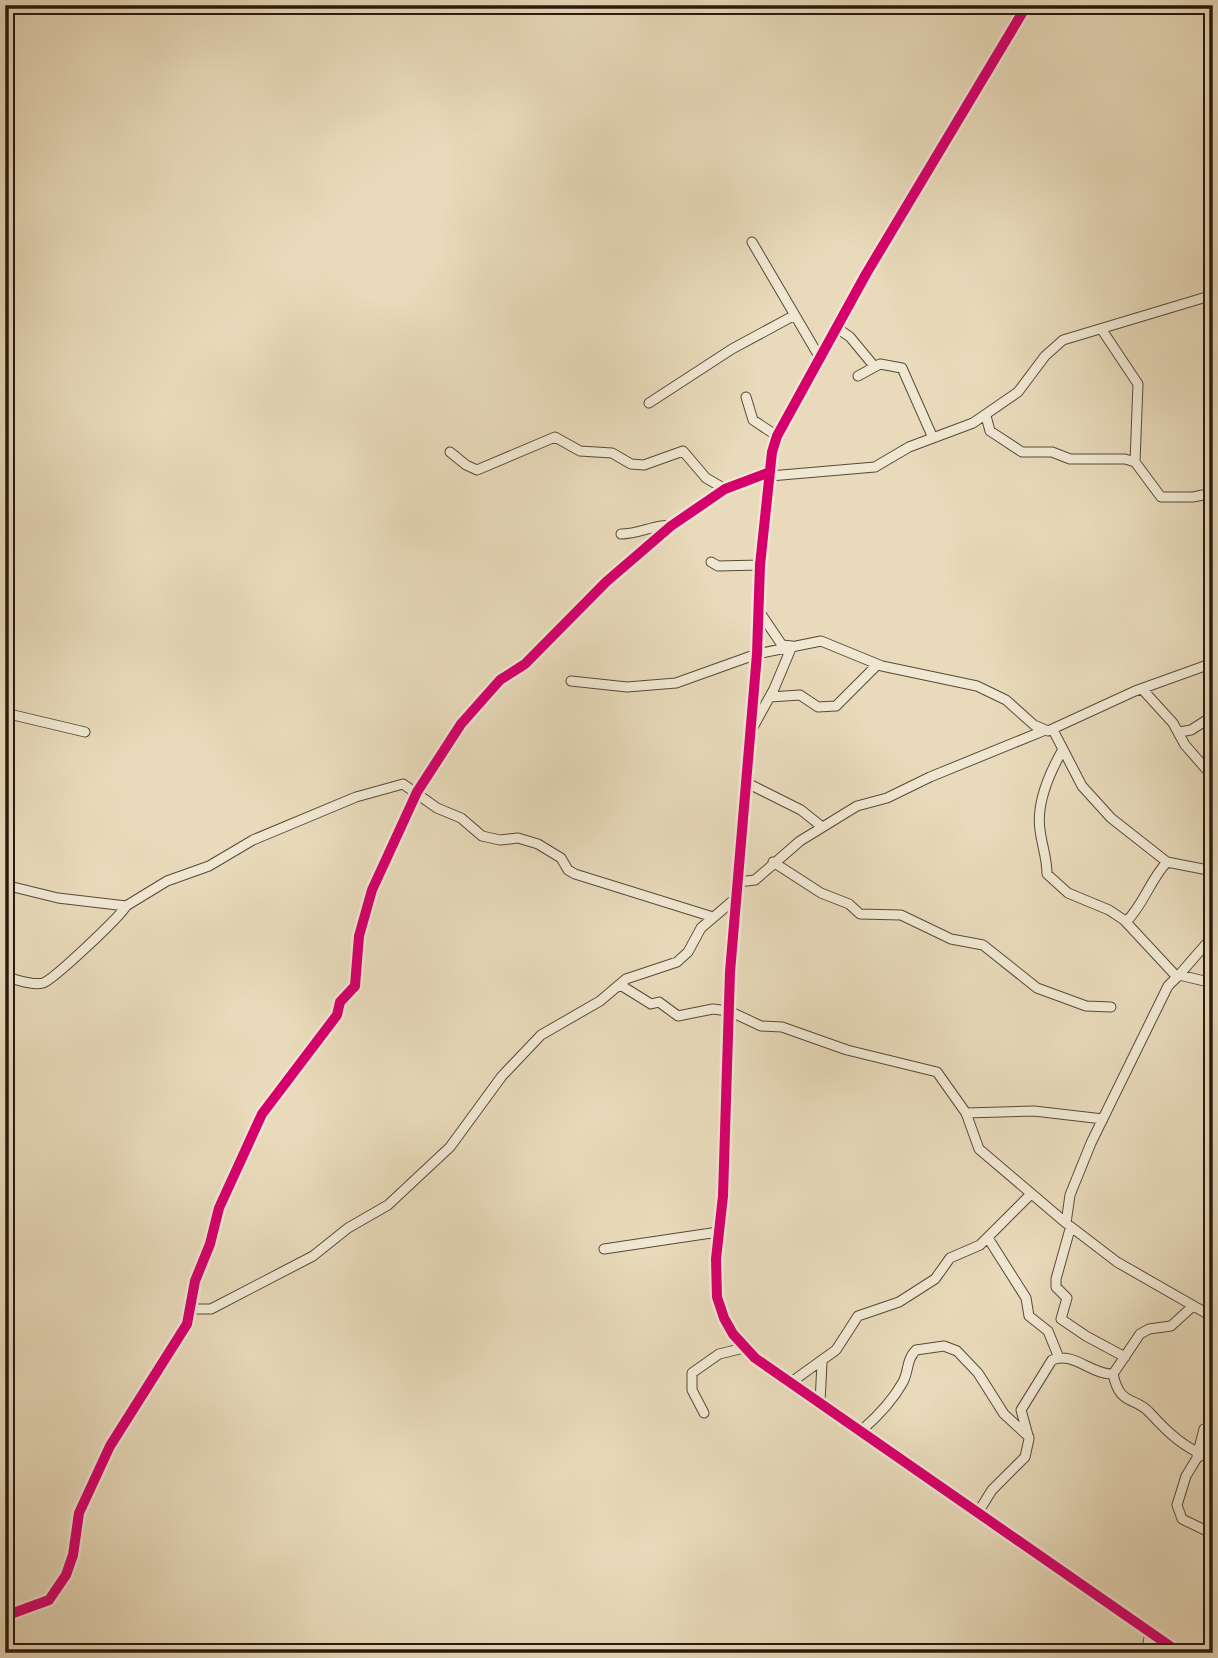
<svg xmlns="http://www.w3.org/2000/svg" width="1218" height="1658" font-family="'EB Garamond',serif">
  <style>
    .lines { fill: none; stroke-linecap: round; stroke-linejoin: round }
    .minor-casing { stroke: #594939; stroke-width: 11 }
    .minor { stroke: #f0e7d2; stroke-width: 9 }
    .cycleway-casing { stroke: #f0e7d2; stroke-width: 15 }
    .cycleway { stroke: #d6006c; stroke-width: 10 }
  </style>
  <rect width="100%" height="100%" fill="#e8daba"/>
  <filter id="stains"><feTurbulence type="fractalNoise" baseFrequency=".00286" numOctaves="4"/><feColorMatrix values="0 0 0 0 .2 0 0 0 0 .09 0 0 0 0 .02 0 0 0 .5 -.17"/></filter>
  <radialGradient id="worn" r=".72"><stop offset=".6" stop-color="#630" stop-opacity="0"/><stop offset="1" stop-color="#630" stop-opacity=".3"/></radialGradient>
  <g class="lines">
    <defs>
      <path id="minor" d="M1027,5L866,274L777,436L772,452L760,565L757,654L730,972L723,1196L716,1259L717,1297L724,1318L733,1334L755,1358L1180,1653
        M752,242L820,358
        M837,328L850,337L874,366
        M1102,330L1138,384L1135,462
        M858,376L880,364L902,368L933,438
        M746,397L753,420L777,436
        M649,403L732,349L793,316
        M986,416L990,431L1022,452H1052L1070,459H1125L1135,462L1161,497H1193L1213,493
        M450,452L466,465L477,470L555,437L580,451L612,453L631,464L644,465L683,451L706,478L725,489
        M770,476L875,467L909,447L973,423L1018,392L1045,356L1063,340L1213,295
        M621,534C640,534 658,523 671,526
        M711,562L718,566L760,565
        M571,681L627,687L676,683L757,654L821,641L882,666L977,686L1006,700L1034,725L1048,731L1135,691L1213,663
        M1142,689L1173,723L1185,745L1213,777
        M770,697L800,695L818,707L836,706L877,665
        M5,713L85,732
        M752,729L774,689L792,646L782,645L759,611
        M1053,730L1082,786L1111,818L1167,862L1213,871
        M1179,732L1191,730L1213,716
        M1062,751C1049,774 1036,803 1040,830C1042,846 1047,858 1047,874L1068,893L1109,910L1124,920L1177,977
        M745,782L801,810L821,826
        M773,862L821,893L849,904L860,914L901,915L951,939L983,945L1037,988L1086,1006L1111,1007
        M738,882L755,880L800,841L857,806L887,798L930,777L1043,731
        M5,885L58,898L126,906L167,881L209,866L253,840L356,797L403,784L437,808L461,818L482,836L500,840L518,838L538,844L561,858L568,870L575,874L713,917
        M1126,922C1144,904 1150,880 1167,862
        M1179,975L1213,936
        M5,977C17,979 31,986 43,983C53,980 120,917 126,906
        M1213,983L1179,975L1168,986L1091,1143L1070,1195L1066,1223L1117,1262L1213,1317
        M622,986L651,1004L659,1002L678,1016L713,1009L729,1011L761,1026L782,1027L847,1050L937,1072L966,1113L1034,1111L1103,1119
        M966,1113L979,1149L1066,1223
        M1070,1229L1056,1279V1287L1067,1298L1061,1319L1086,1336L1125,1357
        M988,1238L1026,1298L1029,1316L1048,1331L1059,1358
        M604,1249L718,1232
        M190,1309H211L313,1256L348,1228L388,1205L450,1147L502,1076L541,1035L600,1001L626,979L677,962L688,952L701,928L736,898
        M1113,1374C1120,1407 1135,1396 1150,1413C1164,1428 1177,1442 1197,1452
        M790,1383L836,1350L858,1316L899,1302L935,1279L950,1258L980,1245L1031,1194
        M820,1402L822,1363
        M704,1413L692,1390V1373L719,1354L744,1348
        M862,1430C878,1416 893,1400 903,1382C909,1371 906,1360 916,1350L944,1346L957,1351L978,1373L1004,1414L1029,1437
        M1213,1455L1205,1453L1197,1458L1186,1476L1177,1505L1182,1519L1213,1534
        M1197,1456L1204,1429L1213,1427
        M977,1514L992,1490L1025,1457L1029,1439L1021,1410L1052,1360C1073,1351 1092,1375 1113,1374L1140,1334L1149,1329L1171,1326L1193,1306
        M5,1616L49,1600L66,1575L73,1555L79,1513L110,1446L187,1324L195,1281L210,1244L219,1208L262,1114L337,1015L340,1002L355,986L359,936L372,890L417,792L461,724L500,680L525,664L606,582L671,526L725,489L770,472
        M1146,1653L1150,1633"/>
    </defs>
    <!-- minor casing -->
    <use href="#minor" class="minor-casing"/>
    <!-- minor -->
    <use href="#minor" class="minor"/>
    <defs>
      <path id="cycleway" d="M1027,5L866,274L777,436L772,452L760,565L757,654L730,972L723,1196L716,1259L717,1297L724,1318L733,1334L755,1358L1180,1653
        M5,1616L49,1600L66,1575L73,1555L79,1513L110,1446L187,1324L195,1281L210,1244L219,1208L262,1114L337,1015L340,1002L355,986L359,936L372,890L417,792L461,724L500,680L525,664L606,582L671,526L725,489L770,472"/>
    </defs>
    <!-- cycleway casing -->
    <use href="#cycleway" class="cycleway-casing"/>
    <!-- cycleway -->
    <use href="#cycleway" class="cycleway"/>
  </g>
  <!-- margin -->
  <rect width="1218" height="1658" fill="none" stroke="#e8daba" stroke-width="28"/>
  <rect x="7" y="7" width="1204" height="1644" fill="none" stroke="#29190e" stroke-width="3.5"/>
  <rect x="14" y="14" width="1190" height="1630" fill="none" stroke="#29190e" stroke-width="2"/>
  <rect width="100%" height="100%" filter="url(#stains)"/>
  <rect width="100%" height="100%" fill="url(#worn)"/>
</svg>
